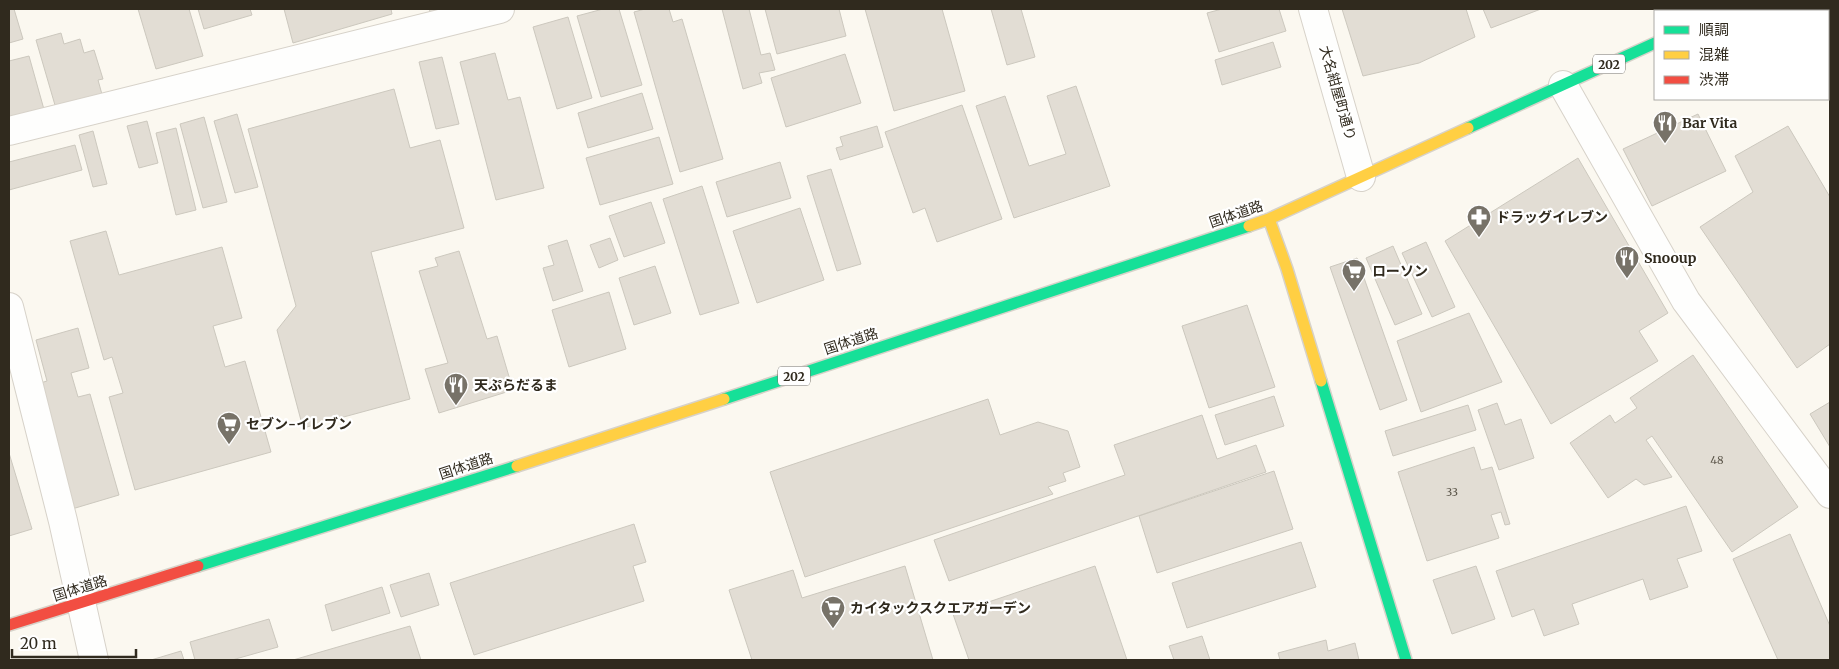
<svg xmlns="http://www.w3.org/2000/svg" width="1839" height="669" font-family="Merriweather,'Noto Sans JP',serif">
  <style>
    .building { fill: #e2ddd4; stroke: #ccc8be }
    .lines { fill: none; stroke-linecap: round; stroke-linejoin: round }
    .street-casing { stroke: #d7d2c9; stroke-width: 30 }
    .fast-casing { stroke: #d7d2c9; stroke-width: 14 }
    .slow-casing { stroke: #d7d2c9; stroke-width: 14 }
    .jam-casing { stroke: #d7d2c9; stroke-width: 14 }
    .street { stroke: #fefefd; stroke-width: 28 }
    .fast { stroke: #16e098; stroke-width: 11 }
    .slow { stroke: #ffcf43; stroke-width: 11 }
    .jam { stroke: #f24e42; stroke-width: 11 }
    .labels { text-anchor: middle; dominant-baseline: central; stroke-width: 4.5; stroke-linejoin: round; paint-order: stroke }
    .number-label { font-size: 11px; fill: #5e584c }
    .shield { fill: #fff; stroke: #6e6a62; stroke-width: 1 }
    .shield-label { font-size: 12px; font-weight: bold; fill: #302a1e }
    .street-label { font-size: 14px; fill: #302a1e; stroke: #fff }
    .poi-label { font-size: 14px; font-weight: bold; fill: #302a1e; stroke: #fff; text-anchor: start }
  </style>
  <rect width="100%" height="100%" fill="#fbf8f0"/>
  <!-- building -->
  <path class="building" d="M9,9H14L23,39L9,43Z
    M138,9H189L203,56L156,69Z
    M198,9H250L252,15L204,29Z
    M284,9H391L392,14L293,43Z
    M429,9H458L432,16Z
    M603,9H619L642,85L601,97L577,16Z
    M645,9H669L673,22L682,19L723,159L680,172L634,12Z
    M722,9H749L761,55L770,53L775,70L759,73L762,83L743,89Z
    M765,9H839L846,36L777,54Z
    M865,9H942L965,91L894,111Z
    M991,9H1021L1035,57L1007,65Z
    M1222,9H1279L1286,31L1219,52L1207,13Z
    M1342,9H1466L1475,37L1419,63L1363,76Z
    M1483,9H1541L1491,28Z
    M568,17L592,98L557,109L533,27Z
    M61,33L64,44L80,39L84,53L94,50L103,79L98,80L103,98L57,112L36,40Z
    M1273,42L1281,67L1222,85L1215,60Z
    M495,53L508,100L520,97L544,188L496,200L460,62Z
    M845,54L861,103L786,127L771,78Z
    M29,56L45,113L9,123V61Z
    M442,57L459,124L436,129L419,62Z
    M1076,86L1110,186L1014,218L976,106L1005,96L1029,166L1066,154L1047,96Z
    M394,89L410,148L440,140L464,228L371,252L410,399L303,428L277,330L296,306L248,129Z
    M642,93L653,129L588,148L578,113Z
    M962,105L1002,219L937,242L925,208L913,213L885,132Z
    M237,114L258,187L235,193L214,121Z
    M1698,114L1726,171L1652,206L1623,149Z
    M204,117L227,202L203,208L180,124Z
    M147,121L158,163L139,168L127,126Z
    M877,126L883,147L840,160L836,148L843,146L840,137Z
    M1788,126L1830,197V344L1797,368L1700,227L1753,192L1735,156Z
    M176,128L196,210L176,215L156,133Z
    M93,131L107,184L93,187L79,135Z
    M659,137L673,184L600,205L586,158Z
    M75,145L82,170L9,190V162Z
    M1578,158L1668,313L1639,331L1658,361L1551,424L1445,241Z
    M780,162L791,198L727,217L716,182Z
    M831,169L861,264L837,271L807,176Z
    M702,186L739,303L700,315L663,199Z
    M651,202L665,243L624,257L609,216Z
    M800,208L824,280L757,303L733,231Z
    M106,231L119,275L222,247L242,318L213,326L225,367L245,361L271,452L135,490L109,397L123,393L112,357L104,360L70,241Z
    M610,238L618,260L599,268L590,245Z
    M567,240L583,291L553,301L543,268L554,265L548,246Z
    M1426,242L1455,307L1432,317L1402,253Z
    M1393,246L1422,314L1395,325L1366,258Z
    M459,251L487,339L497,336L513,390L439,413L425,369L448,363L419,271L438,266L435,258Z
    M1357,258L1407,400L1380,410L1330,267Z
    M655,266L671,313L634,325L619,278Z
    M609,292L626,349L569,367L552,310Z
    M1247,305L1275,387L1209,408L1182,326Z
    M1469,313L1502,382L1421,412L1397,341Z
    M78,328L89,368L71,373L78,397L90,394L119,495L72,509L37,384L47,381L36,340Z
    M1693,355L1798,507L1732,552L1652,436L1646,440L1672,477L1644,485L1636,479L1608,498L1570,443L1610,415L1615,423L1637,408L1630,398Z
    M1274,396L1284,426L1225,445L1215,415Z
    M988,399L1000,435L1038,422L1068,431L1080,467L1063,473L1066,481L1048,487L1053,494L805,577L770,472Z
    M1830,402V447L1810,414Z
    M1497,403L1505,425L1521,419L1534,458L1499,470L1478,410Z
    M1468,405L1476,430L1393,456L1385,431Z
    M1202,415L1217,459L1256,445L1266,472L949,581L934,540L1125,475L1114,445Z
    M1474,447L1481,470L1492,467L1510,524L1505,525L1501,512L1491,515L1499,538L1427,561L1398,472Z
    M9,453L32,529L9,536Z
    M1274,471L1293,529L1157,573L1139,516Z
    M1686,506L1702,551L1677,559L1688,587L1650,600L1643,579L1572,604L1579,624L1544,636L1534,609L1512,617L1496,571Z
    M634,524L646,562L633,566L644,601L474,655L450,583Z
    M1790,534L1830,626V660H1778L1733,559Z
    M1301,542L1316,587L1187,628L1172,583Z
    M905,566L933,660H752L729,590L793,570L802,598Z
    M1095,566L1127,660H969L953,614Z
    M1476,566L1495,619L1452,634L1433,580Z
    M429,573L439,605L401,617L390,585Z
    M382,587L390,613L332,631L325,605Z
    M269,619L278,647L232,660H195L190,642Z
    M410,626L421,660H293Z
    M1202,636L1210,660H1174L1169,646Z
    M1326,640L1328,651L1355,643L1359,660H1280L1278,653Z
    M181,651L184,660H151Z"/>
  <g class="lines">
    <defs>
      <path id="street" d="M1313,9L1361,177
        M1563,85L1686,301L1830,494
        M9,131L500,9
        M9,307L63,521L94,660"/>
      <path id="fast" d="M1725,11L1730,9
        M1468,128L1655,43
        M1321,381L1406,660
        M724,399L1249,226
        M198,566L517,466"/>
      <path id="slow" d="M1269,219L1287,269L1321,381
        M1249,226L1269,219L1468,128
        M517,466L724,399"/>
      <path id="jam" d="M9,625L198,566"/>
    </defs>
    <!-- street casing -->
    <use href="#street" class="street-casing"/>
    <!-- fast casing -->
    <use href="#fast" class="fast-casing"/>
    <!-- slow casing -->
    <use href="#slow" class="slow-casing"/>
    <!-- jam casing -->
    <use href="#jam" class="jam-casing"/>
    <!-- street -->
    <use href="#street" class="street"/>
    <!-- fast -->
    <use href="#fast" class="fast"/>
    <!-- slow -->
    <use href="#slow" class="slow"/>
    <!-- jam -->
    <use href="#jam" class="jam"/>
  </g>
  <!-- icons -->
  <defs>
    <symbol id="restaurant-pin" viewBox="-11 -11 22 30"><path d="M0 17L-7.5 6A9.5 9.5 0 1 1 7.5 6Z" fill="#777268" stroke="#fff"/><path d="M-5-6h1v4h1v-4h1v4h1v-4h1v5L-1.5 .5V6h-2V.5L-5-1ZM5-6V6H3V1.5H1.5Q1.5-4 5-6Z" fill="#fff"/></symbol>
    <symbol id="pharmacy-pin" viewBox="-11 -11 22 30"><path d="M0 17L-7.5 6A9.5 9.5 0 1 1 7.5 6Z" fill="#777268" stroke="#fff"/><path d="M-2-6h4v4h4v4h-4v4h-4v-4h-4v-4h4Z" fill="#fff"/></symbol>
    <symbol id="supermarket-pin" viewBox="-11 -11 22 30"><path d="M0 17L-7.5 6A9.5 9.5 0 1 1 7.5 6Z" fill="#777268" stroke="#fff"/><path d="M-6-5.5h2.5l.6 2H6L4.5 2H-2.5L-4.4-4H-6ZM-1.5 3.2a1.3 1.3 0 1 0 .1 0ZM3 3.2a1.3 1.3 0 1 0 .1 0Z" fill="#fff"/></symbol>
  </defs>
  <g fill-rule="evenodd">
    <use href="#restaurant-pin" x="1651" y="109" width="28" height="38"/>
    <use href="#pharmacy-pin" x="1465" y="203" width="28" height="38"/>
    <use href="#restaurant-pin" x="1613" y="244" width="28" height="38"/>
    <use href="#supermarket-pin" x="1340" y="257" width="28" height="38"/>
    <use href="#restaurant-pin" x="442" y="371" width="28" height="38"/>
    <use href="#supermarket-pin" x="215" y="410" width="28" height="38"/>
    <use href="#supermarket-pin" x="819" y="594" width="28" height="38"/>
  </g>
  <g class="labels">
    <!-- number labels -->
    <g class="number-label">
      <text x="1717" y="460">48</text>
      <text x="1452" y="492">33</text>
    </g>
    <!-- shield labels -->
    <g class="shield">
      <rect x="1593" y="54.5" width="32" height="19" rx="4"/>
      <rect x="778" y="366.5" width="32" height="19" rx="4"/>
    </g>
    <g class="shield-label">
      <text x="1609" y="64">202</text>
      <text x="794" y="376">202</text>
    </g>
    <!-- street labels -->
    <g class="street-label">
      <text transform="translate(1338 93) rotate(74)">大名紺屋町通り</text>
      <text transform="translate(1236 214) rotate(-19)">国体道路</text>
      <text transform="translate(851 341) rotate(-18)">国体道路</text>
      <text transform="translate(466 466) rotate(-18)">国体道路</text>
      <text transform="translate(80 588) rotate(-17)">国体道路</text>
    </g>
    <!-- poi labels -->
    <g class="poi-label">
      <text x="1682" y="123">Bar Vita</text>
      <text x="1496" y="217">ドラッグイレブン</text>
      <text x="1644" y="258">Snooup</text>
      <text x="1372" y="271">ローソン</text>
      <text x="474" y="385">天ぷらだるま</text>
      <text x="246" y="424">セブン-イレブン</text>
      <text x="850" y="608">カイタックスクエアガーデン</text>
    </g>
  </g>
  <!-- border -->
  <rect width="1839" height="669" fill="none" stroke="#302a1e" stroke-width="20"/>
  <!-- legend -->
  <rect x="1654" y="10" width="175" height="90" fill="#ffffff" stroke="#acaaa5"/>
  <rect x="1664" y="26" width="25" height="8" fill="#16e098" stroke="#acaaa5"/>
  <text x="1699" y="35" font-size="15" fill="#302a1e">順調</text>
  <rect x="1664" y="51" width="25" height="8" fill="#ffcf43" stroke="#acaaa5"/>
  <text x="1699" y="60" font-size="15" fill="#302a1e">混雑</text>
  <rect x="1664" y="76" width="25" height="8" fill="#f24e42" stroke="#acaaa5"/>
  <text x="1699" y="85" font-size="15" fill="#302a1e">渋滞</text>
  <!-- scale -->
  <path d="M12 649v8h124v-8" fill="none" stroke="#302a1e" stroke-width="2.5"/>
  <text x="20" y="649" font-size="15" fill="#302a1e" stroke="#ffffff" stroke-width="4" paint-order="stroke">20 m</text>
</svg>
